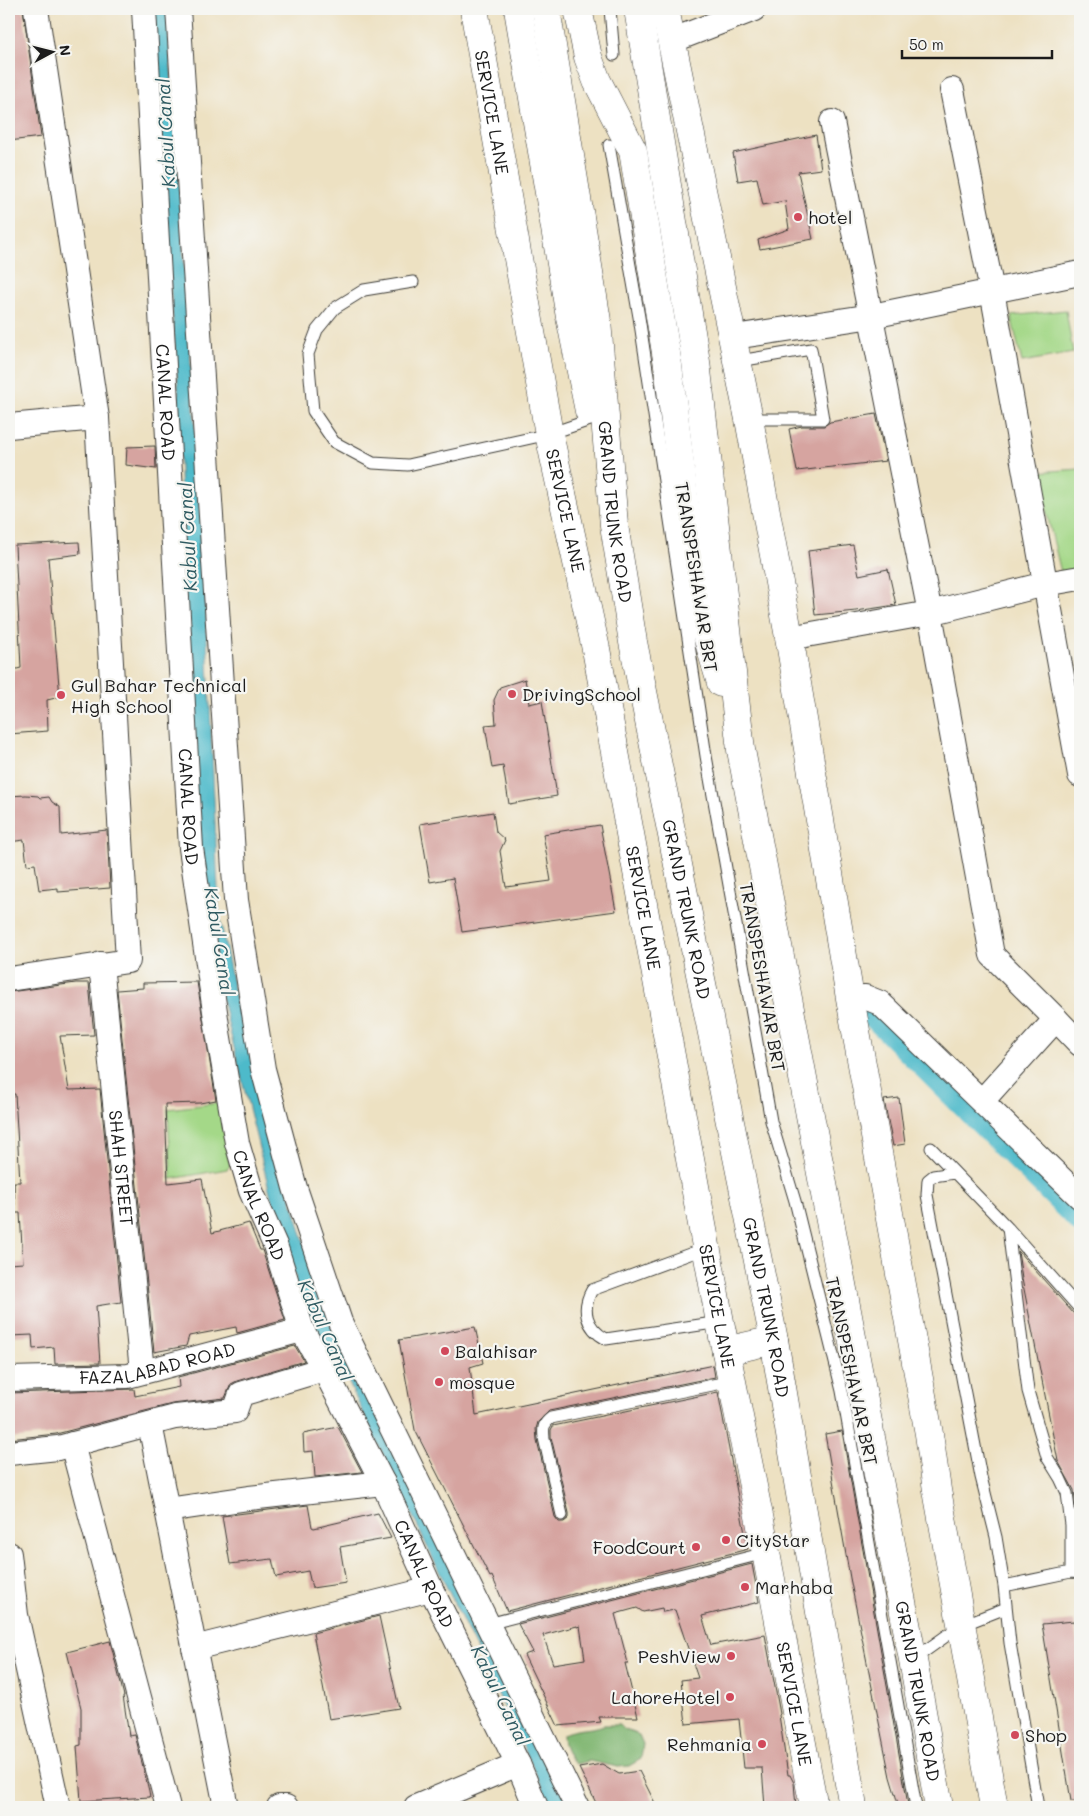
<svg xmlns="http://www.w3.org/2000/svg" width="1089" height="1816" font-family="Mali,sans-serif">
  <style>
    .green { fill: #a4d888; stroke: #607a52 }
    .forest { fill: #83b874; stroke: #506a48 }
    .water { fill: #4ebaca; stroke: #356b73 }
    .lines { fill: none; stroke-linecap: round; stroke-linejoin: round }
    .canal { stroke: #4ebaca; stroke-width: 21 }
    .building { fill: #d6a4a0; fill-rule: evenodd }
    .service-casing { stroke: #3b3a35; stroke-width: 13 }
    .minor-casing { stroke: #3b3a35; stroke-width: 26 }
    .tertiary-casing { stroke: #3b3a35; stroke-width: 29 }
    .trunk-casing { stroke: #3b3a35; stroke-width: 29 }
    .service { stroke: #fff; stroke-width: 11 }
    .minor { stroke: #fff; stroke-width: 24 }
    .tertiary { stroke: #fff; stroke-width: 28 }
    .trunk { stroke: #fff; stroke-width: 28 }
    .poi-dot { fill: #d1495b; stroke: #f6f6f2; stroke-width: 2 }
    .labels { text-anchor: middle; dominant-baseline: central; stroke-width: 4.5; stroke-linejoin: round; paint-order: stroke }
    .street-label { font-size: 18px; fill: #1c1c1c; stroke: #f6f6f2 }
    .poi-label { font-size: 18px; fill: #1c1c1c; stroke: #f6f6f2; text-anchor: start }
    .water-label { font-size: 19px; font-style: italic; fill: #305b62; stroke: #f6f6f2 }
  </style>
  <rect width="100%" height="100%" fill="#f6f6f2"/>
  <filter id="ink" filterUnits="userSpaceOnUse"><feTurbulence type="fractalNoise" baseFrequency=".02" numOctaves="2"/><feDisplacementMap in="SourceGraphic" scale="10" xChannelSelector="R" yChannelSelector="G"/><feConvolveMatrix kernelMatrix="1 2 1 2 8 2 1 2 1" color-interpolation-filters="sRGB"/></filter>
  <filter id="wash" filterUnits="userSpaceOnUse"><feTurbulence type="fractalNoise" baseFrequency=".0096" numOctaves="4" result="noise"/><feDisplacementMap in="SourceGraphic" scale="20" xChannelSelector="R" yChannelSelector="G"/><feGaussianBlur stdDeviation="1.12" result="paint"/><feColorMatrix in="noise" values="0 0 0 0 0 0 0 0 0 0 0 0 0 0 0 0 0 1.4 0 .05"/><feComposite in="paint" operator="in"/></filter>
  <g filter="url(#wash)">
    <rect width="100%" height="100%" fill="#ede1c2"/>
    <!-- green -->
    <path class="green" d="M1066,310L1073,353L1022,362L1011,316Z
      M1080,469V576L1063,581L1037,472Z
      M218,1103L230,1166L227,1169L171,1179L168,1109Z"/>
    <!-- forest -->
    <path class="forest" d="M604,1725H620L625,1730L639,1735L643,1744L641,1759L629,1766L618,1767L589,1761L576,1764C567,1755 563,1747 563,1734C576,1728 590,1730 604,1725Z"/>
    <!-- water -->
    <path class="water" d="M153,9H167L203,545L219,913L236,1000L264,1107L324,1309L307,1310L280,1233L212,959L197,847L183,592L178,386L158,124Z
      M322,1327H337L571,1807H552Z"/>
    <g class="lines">
      <!-- canal -->
      <path class="canal" d="M870,1015L1080,1223
        M303,1286L335,1353"/>
    </g>
    <g id="blocks">
      <!-- building -->
      <path class="building" d="M9,9H23L41,137L9,141Z
        M816,135L821,169L798,172L813,239L760,249L758,240L789,229L785,201L763,205L757,178L738,181L733,153Z
        M876,414L886,461L797,471L789,429L802,426H824L830,422Z
        M155,446L156,469L126,465L127,447Z
        M79,542L80,554L48,558L60,697L47,700L48,731L9,734V671L21,668L15,545Z
        M853,545L859,575L888,569L896,605L856,611L815,615L808,551Z
        M525,679L529,704L542,701L557,796L509,804L503,766L492,768L485,725L496,724L494,700L500,687Z
        M26,795L38,796L40,798L49,797L52,802L60,807L61,835L107,830L110,888L58,892V888L39,890L35,864L27,865L24,840L9,842V796Z
        M493,812L496,832L505,840L500,851L506,887L551,881L543,834L600,825L616,911L462,932L453,878L430,882L420,824Z
        M197,982L216,1100L200,1103L165,1104L168,1183L202,1179L212,1233L249,1223L260,1250H262L285,1320L237,1333L236,1327L189,1336L186,1346L154,1352L117,990L143,988V983Z
        M76,983H89L94,1035L60,1036L69,1090L100,1089L121,1302L96,1306L100,1363L55,1364L54,1347L33,1349L32,1335L10,1336L9,1264L23,1263L20,1213H15L14,1182H20L15,1094H9V992Z
        M899,1098L905,1144L893,1146L884,1100Z
        M1018,1251L1074,1314L1080,1316V1529H1078L1074,1490L1058,1461L1022,1279Z
        M475,1327L483,1363L470,1367L476,1415L713,1365L715,1377L549,1411L538,1422L536,1429L537,1440L555,1517L559,1522H564L569,1518V1513L551,1437V1430L553,1426L718,1392L748,1549L507,1611L492,1576L490,1577L415,1430L399,1340Z
        M295,1346L304,1361L237,1381L231,1384L225,1398L172,1404L56,1434L9,1439V1393L134,1389L135,1396L179,1387L178,1377Z
        M338,1427L362,1472L315,1477L313,1451L304,1452L303,1434Z
        M842,1431L908,1805L899,1807L890,1777L850,1578L825,1434Z
        M308,1505L312,1527L314,1528L378,1513L391,1538L340,1547L346,1583L312,1588L308,1571L276,1577L272,1559L230,1564L222,1516Z
        M752,1564L759,1602L702,1616L711,1645L765,1635L778,1703L780,1714L779,1715L788,1775H790L794,1783L796,1807H765L762,1768H744L739,1719L686,1724L681,1680L698,1678L675,1610L663,1612L662,1608L643,1612L637,1608L615,1614L628,1663H625L638,1717H599L601,1722L558,1726L524,1655L533,1652L518,1624ZM577,1626V1627L580,1626L585,1659L553,1664L543,1635Z
        M379,1616L399,1708L329,1719L313,1633Z
        M1074,1621L1080,1665V1801H1071L1042,1624Z
        M110,1641L124,1696H123L129,1736L135,1735L149,1791L150,1797L81,1801L77,1746L81,1745V1708L67,1652Z
        M602,1764L619,1774L639,1771L657,1807H598L579,1768Z"/>
    </g>
  </g>
  <g filter="url(#ink)">
    <use href="#blocks" fill-opacity="0" stroke="#3b3a35" stroke-width="1"/>
    <g class="lines">
      <defs>
        <path id="service" d="M610,9L614,55
          M609,145L639,317L706,756L771,1121L795,1201L842,1391L916,1807
          M413,282L364,290L335,308L317,330L308,354L313,411L334,442L373,463L408,465L549,434L590,420
          M739,361L811,349L823,419H749
          M931,1148L1008,1228L1080,1309
          M954,1173L933,1176L928,1180L927,1195L981,1477L996,1537L1004,1586L1010,1643L1038,1807
          M1008,1228L1028,1391L1047,1457L1060,1478L1067,1493L1071,1525V1572
          M706,1248L592,1290C581,1309 586,1328 606,1339L720,1322
          M562,1515L544,1438C543,1428 543,1424 551,1418L732,1381
          M1004,1586L1071,1572L1080,1573
          M488,1624L765,1553
          M914,1659L960,1626L1006,1608"/>
        <g id="minor">
          <path id="s1" d="M144,9L191,848L218,1032L237,1143L251,1191L275,1245L302,1330L324,1369L383,1483L431,1589L518,1764L536,1807"/>
          <path d="M178,9L236,900L263,1069L295,1188L340,1322L577,1807"/>
          <path d="M671,41L754,9"/>
          <path d="M952,90L992,291L1080,775"/>
          <path d="M832,122L930,613L992,955L1056,1019L982,1101"/>
          <path d="M734,337L872,316L1080,273"/>
          <path d="M9,426L97,418"/>
          <path d="M789,638L930,613L1045,584L1080,578"/>
          <path id="s2" d="M101,964L142,1371"/>
          <path d="M9,979L128,961L97,418L36,9"/>
          <path d="M850,998L865,997L880,1003L1080,1197"/>
          <path d="M1056,1019L1080,1044"/>
          <path id="s3" d="M9,1379L128,1376L302,1330"/>
          <path d="M150,1424L226,1807"/>
          <path d="M72,1444L168,1807"/>
          <path d="M9,1453L58,1448L175,1417L235,1411L241,1394L324,1369"/>
          <path d="M167,1510L249,1498L383,1483"/>
          <path d="M9,1554L16,1615L58,1807"/>
          <path d="M194,1648L431,1589"/>
          <path d="M279,1807H286"/>
          <path d="M416,1807L518,1764"/>
        </g>
        <g id="tertiary">
          <path id="s4" d="M474,9L549,434L596,649L720,1322L760,1521L814,1807"/>
          <path d="M665,9L749,419L791,648L850,998L929,1434L937,1490L994,1807"/>
          <path d="M726,1351L774,1340"/>
        </g>
        <g id="trunk">
          <path d="M518,9L570,317L589,411"/>
          <path id="s5" d="M546,9L597,321L614,525L633,642L774,1340L853,1807"/>
          <path d="M578,9L588,57L597,81L633,151L668,365L691,554L703,622L721,683"/>
          <path id="s6" d="M638,9L696,362L741,750L913,1660L939,1807"/>
        </g>
      </defs>
      <!-- service casing -->
      <use href="#service" class="service-casing"/>
      <!-- minor casing -->
      <use href="#minor" class="minor-casing"/>
      <!-- tertiary casing -->
      <use href="#tertiary" class="tertiary-casing"/>
      <!-- trunk casing -->
      <use href="#trunk" class="trunk-casing"/>
      <!-- service -->
      <use href="#service" class="service"/>
      <!-- minor -->
      <use href="#minor" class="minor"/>
      <!-- tertiary -->
      <use href="#tertiary" class="tertiary"/>
      <!-- trunk -->
      <use href="#trunk" class="trunk"/>
    </g>
  </g>
  <!-- markers -->
  <g class="poi-dot">
    <circle cx="798" cy="217" r="5"/>
    <circle cx="512" cy="694" r="5"/>
    <circle cx="61" cy="695" r="5"/>
    <circle cx="445" cy="1351" r="5"/>
    <circle cx="439" cy="1382" r="5"/>
    <circle cx="726" cy="1540" r="5"/>
    <circle cx="696" cy="1547" r="5"/>
    <circle cx="745" cy="1587" r="5"/>
    <circle cx="731" cy="1656" r="5"/>
    <circle cx="730" cy="1697" r="5"/>
    <circle cx="1015" cy="1735" r="5"/>
    <circle cx="762" cy="1744" r="5"/>
  </g>
  <g class="labels">
    <!-- street labels -->
    <g class="street-label">
      <text stroke="none"><textPath href="#s4" startOffset="105">SERVICE LANE</textPath></text>
      <text stroke="none"><textPath href="#s1" startOffset="394">CANAL ROAD</textPath></text>
      <text stroke="none"><textPath href="#s4" startOffset="510">SERVICE LANE</textPath></text>
      <text stroke="none"><textPath href="#s5" startOffset="508">GRAND TRUNK ROAD</textPath></text>
      <text transform="translate(697 577) rotate(81)">TRANSPESHAWAR BRT</text>
      <text stroke="none"><textPath href="#s1" startOffset="799">CANAL ROAD</textPath></text>
      <text stroke="none"><textPath href="#s4" startOffset="915">SERVICE LANE</textPath></text>
      <text stroke="none"><textPath href="#s5" startOffset="912">GRAND TRUNK ROAD</textPath></text>
      <text transform="translate(763 977) rotate(80)">TRANSPESHAWAR BRT</text>
      <text stroke="none"><textPath href="#s2" startOffset="205">SHAH STREET</textPath></text>
      <text stroke="none"><textPath href="#s1" startOffset="1205">CANAL ROAD</textPath></text>
      <text stroke="none"><textPath href="#s4" startOffset="1320">SERVICE LANE</textPath></text>
      <text stroke="none"><textPath href="#s5" startOffset="1318">GRAND TRUNK ROAD</textPath></text>
      <text stroke="none"><textPath href="#s3" startOffset="150">FAZALABAD ROAD</textPath></text>
      <text transform="translate(852 1371) rotate(78)">TRANSPESHAWAR BRT</text>
      <text stroke="none"><textPath href="#s1" startOffset="1610">CANAL ROAD</textPath></text>
      <text stroke="none"><textPath href="#s6" startOffset="1706">GRAND TRUNK ROAD</textPath></text>
      <text stroke="none"><textPath href="#s4" startOffset="1725">SERVICE LANE</textPath></text>
    </g>
    <!-- poi labels -->
    <g class="poi-label">
      <text x="808" y="217">hotel</text>
      <text x="71" y="685">Gul Bahar Technical<tspan x="71" dy="21">High School</tspan></text>
      <text x="522" y="694">DrivingSchool</text>
      <text x="455" y="1351">Balahisar</text>
      <text x="449" y="1382">mosque</text>
      <text x="736" y="1540">CityStar</text>
      <text x="686" y="1547" text-anchor="end">FoodCourt</text>
      <text x="755" y="1587">Marhaba</text>
      <text x="721" y="1656" text-anchor="end">PeshView</text>
      <text x="720" y="1697" text-anchor="end">LahoreHotel</text>
      <text x="1025" y="1735">Shop</text>
      <text x="752" y="1744" text-anchor="end">Rehmania</text>
    </g>
    <!-- water labels -->
    <g class="water-label">
      <text transform="translate(165 133) rotate(-93)">Kabul Canal</text>
      <text transform="translate(187 537) rotate(-93)">Kabul Canal</text>
      <text transform="translate(220 941) rotate(81)">Kabul Canal</text>
      <text transform="translate(326 1330) rotate(66)">Kabul Canal</text>
      <text transform="translate(501 1695) rotate(64)">Kabul Canal</text>
    </g>
  </g>
  <!-- margin -->
  <rect width="1089" height="1816" fill="none" stroke="#f6f6f2" stroke-width="30"/>
  <!-- north arrow -->
  <g transform="translate(52 52) rotate(83)" stroke="#f6f6f2" stroke-width="4" paint-order="stroke">
  <path d="M0-4L9 19L0 12L-9 19Z" fill="#1c1c1c"/>
  <text y="-8" font-size="14" font-weight="bold" text-anchor="middle" fill="#1c1c1c">N</text>
  </g>
  <!-- scale -->
  <path d="M902 50v8h150v-8" fill="none" stroke="#1c1c1c" stroke-width="2.5"/>
  <text x="909" y="50" font-size="15" fill="#1c1c1c" stroke="#f6f6f2" stroke-width="4" paint-order="stroke">50 m</text>
</svg>
